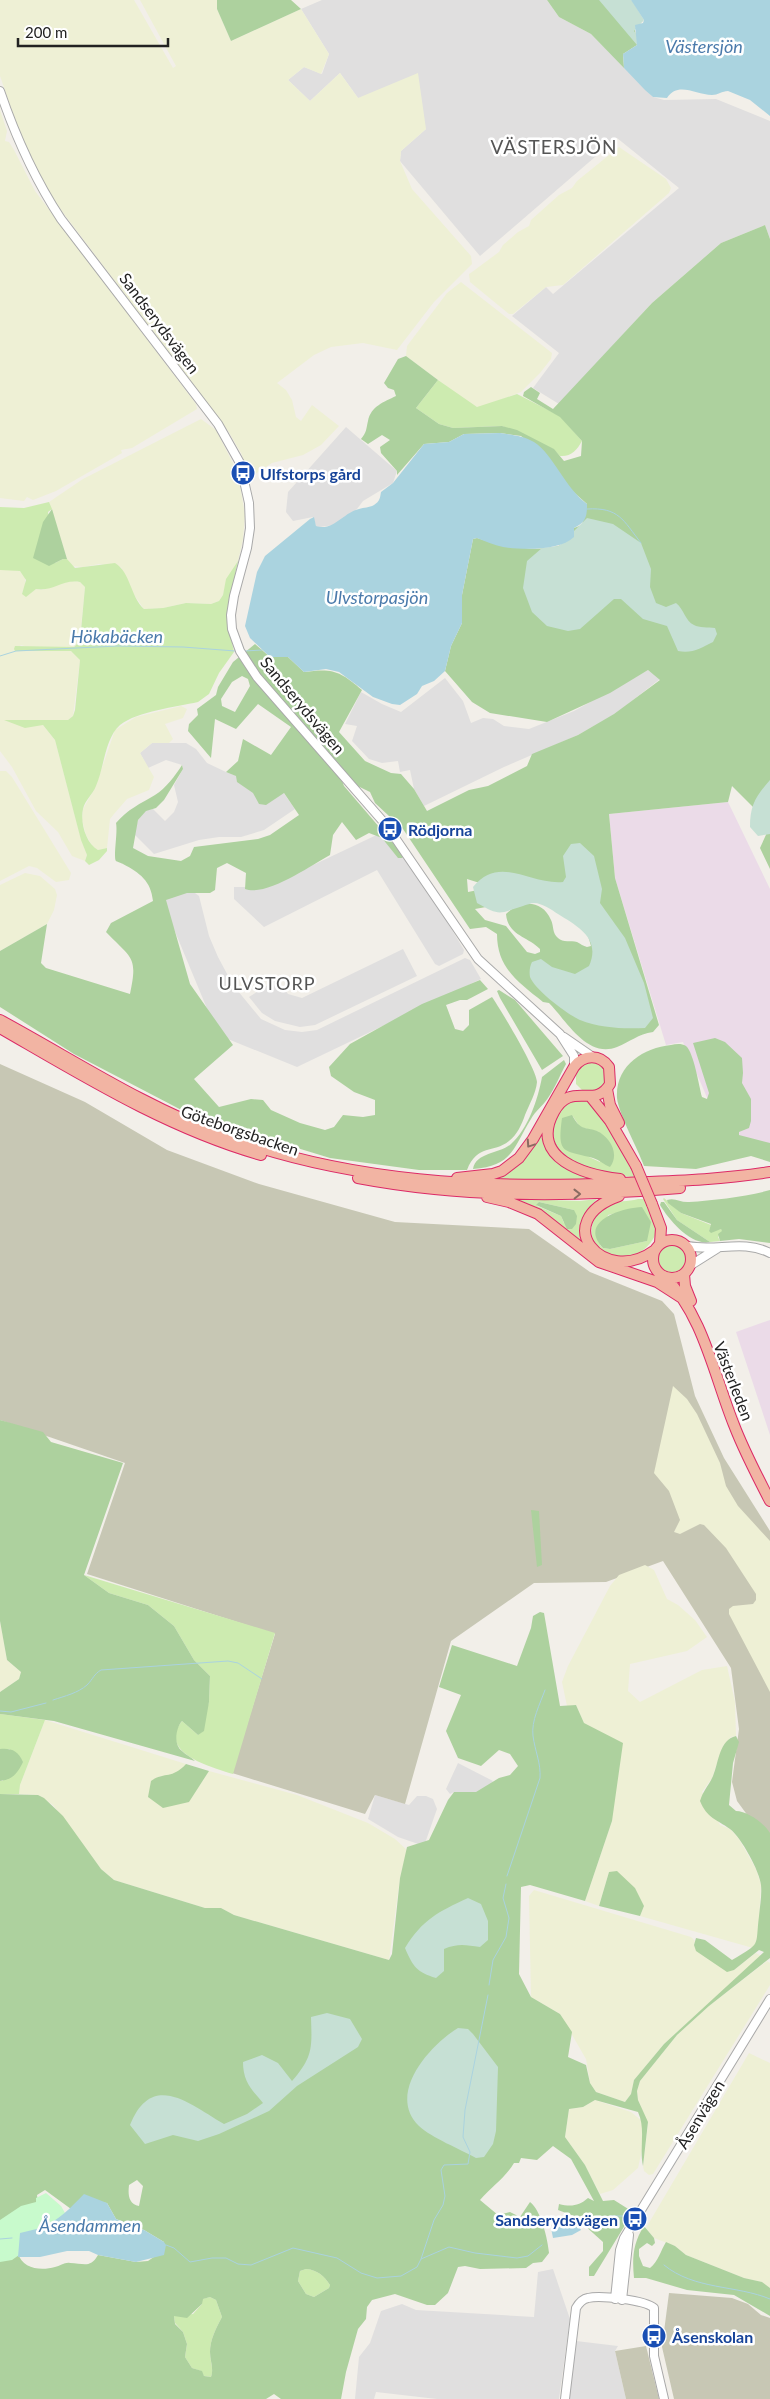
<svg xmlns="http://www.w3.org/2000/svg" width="770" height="2399" font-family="Lato,sans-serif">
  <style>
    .residential { fill: #e0dfdf }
    .industrial { fill: #ebdbe8 }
    .construction { fill: #c7c7b4 }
    .farmland { fill: #eef0d5 }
    .grass { fill: #cdebb0; fill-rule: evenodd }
    .forest { fill: #add19e; fill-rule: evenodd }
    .wetland { fill: #c6e0d4 }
    .park { fill: #c8facc }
    .water { fill: #aad3df }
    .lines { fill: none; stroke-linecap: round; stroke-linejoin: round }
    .stream { stroke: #aad3df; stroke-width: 1 }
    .tertiary-casing { stroke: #a9a9a9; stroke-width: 10 }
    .trunk-casing { stroke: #dc2a67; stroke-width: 12 }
    .tertiary { stroke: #fff; stroke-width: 8 }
    .trunk { stroke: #f2b4a3; stroke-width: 10 }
    .trunk-bridge-casing { stroke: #dc2a67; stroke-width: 12; stroke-linecap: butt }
    .trunk-bridge { stroke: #f2b4a3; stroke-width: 10 }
    .oneway { stroke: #8a6b62 }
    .labels { text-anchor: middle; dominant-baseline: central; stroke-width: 5; stroke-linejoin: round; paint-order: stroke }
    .street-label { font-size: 16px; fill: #222; stroke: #fff }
    .transit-label { font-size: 16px; font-weight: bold; fill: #164399; stroke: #fff; text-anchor: start }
    .water-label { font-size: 18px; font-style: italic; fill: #4a7aab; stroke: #fff }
    .neighbourhood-label { font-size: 18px; letter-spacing: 1px; fill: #555; stroke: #fff }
    .quarter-label { font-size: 19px; letter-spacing: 1px; fill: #555; stroke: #fff }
  </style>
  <rect width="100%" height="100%" fill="#f2efe9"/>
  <!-- residential -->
  <path class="residential" d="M322,0H547L559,17L591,34L653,97L664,100L716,99L770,121V239L765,225L721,243L652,303L559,404L533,388L559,353L512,316L546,287L553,294L679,188L617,138L480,256L400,161L401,151L426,129L358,98L340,73L310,101L288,80L304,67L322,74L329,54L301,9Z
    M346,427L397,471L393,483L363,501L357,509L335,525L319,527L316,526L313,517L293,521L286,512L288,492Z
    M648,670L660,679L615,714L578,735L504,767L424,806L414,789L410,770L400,772L398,761L382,763L369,759L352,741L357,726L345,724L361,692L382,704L401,712L445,678L463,701L471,723L483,718L493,719L504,726L529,729L574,711Z
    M152,743H186L196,749L207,763L226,772L283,792L295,809L264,830L241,837H219L199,840L154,854L134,834L138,820L146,810L153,809L165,821L174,812L178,802L174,785L183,769L182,765L166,760L148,768L140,753Z
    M385,831L430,893L464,950L463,954L439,966L435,964L377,870L264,927L234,899V887H252L292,875Z
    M159,893H195L199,896L209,936L218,957L233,985L261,1019L285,1030L302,1032L317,1030L465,958L470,960L481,979L297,1067L218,1035Z
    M403,949L417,976L315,1025L300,1027L275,1021L262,1013L249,997L277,979L288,994L302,998Z
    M458,1763L493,1781L479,1800L454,1792L450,1794L446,1789Z
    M375,1795L409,1805L417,1796H426L433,1799L437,1809L424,1846L398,1837L368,1819Z
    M553,2269L570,2319L559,2399H437L376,2392L374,2399H355L359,2357L370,2343L381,2311L402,2304L416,2310L534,2317L538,2272Z
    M576,2341L618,2346L615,2351L626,2399H569Z"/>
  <!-- industrial -->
  <path class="industrial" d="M728,802L770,889V1143H754L731,1132L712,1109L683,1042L666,1045L615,878L609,814Z
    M770,1320V1435L736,1332Z"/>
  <!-- construction -->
  <path class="construction" d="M0,1064L85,1102L167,1150L259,1184L395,1222L529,1229L590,1272L662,1301L674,1314L695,1396L724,1458L770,1531V1846L737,1801L732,1782L739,1729L731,1668L663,1561L606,1582L534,1583L451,1641L405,1804L375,1795L365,1814L232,1773L275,1634L87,1574L125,1463L0,1420Z
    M669,2293L732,2298L748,2304L761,2315L770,2318V2399H674L662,2347Z
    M646,2346L659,2399H626L615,2351Z"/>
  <!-- farmland -->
  <path class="farmland" d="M0,0H134L173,68L176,66L140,0H217V9L231,41L301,9L329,54L321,74L304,67L288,80L310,101L340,73L358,98L418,73L426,129L401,151L400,161L412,189L471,256L472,264L434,302L397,350L363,343L331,347L314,355L277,383L286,390L292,400L296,417L301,421L312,405L339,426L321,445L303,455L272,463L255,474L248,471L241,453L228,431L58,206L42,183L26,151L0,76Z
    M0,110L7,131L5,141L9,142L14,150L35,191L196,404L197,409L132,448L121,450L122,453L56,491L33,500L27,497L24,501L0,498Z
    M619,147L666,179L671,188L669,193L563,285L546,287L513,314H509L470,282L469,274L472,272L499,252L503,245L518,232L529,226L531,220L559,195L572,188L577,181Z
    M461,282L552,353L551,359L540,373L521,392L482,407H477L470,404L406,356L407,346L447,293Z
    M201,419L216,430L238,473L245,515L243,539L238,561L227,579L223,595L219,601L211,604L186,603L163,608L144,609L132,592L121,567L99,564L83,567L71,566L67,559L49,502L83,479Z
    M8,569L20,571L25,577V587L22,593H30L36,589L42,590L61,583L73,581L80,582L85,587L80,637L77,644L74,647H28L21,645L15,651H71L76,653L80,660L73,716L68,720H5L43,725L55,740L81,839L87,855L85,861L72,856L58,832L36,811L12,767L0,751V570Z
    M181,706L187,709L183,718L165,724L173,739L169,743H152L140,753L154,777L149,790L127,799L114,814L110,819L107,848L98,850L93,847L86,835L82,820L83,809L95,788L115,730L136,717Z
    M0,771H6L12,777L71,873L69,880L56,882L37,868L29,866L0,881Z
    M25,873L40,876L55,889L57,895L54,910L47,924L0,951V885Z
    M673,1386L687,1399L697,1414L720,1463L726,1486L738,1506L770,1541V1692L729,1614V1609L733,1606L753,1604L756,1600V1594L726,1548L704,1525L700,1524L680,1534L674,1532L680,1520L669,1491L654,1473Z
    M645,1565L654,1570L667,1599L678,1605L695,1620L707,1637L687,1651L630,1664L628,1691L640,1702L702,1670L727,1666L735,1702L736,1736L731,1737L723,1746L712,1778L702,1792L720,1825L730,1829L739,1839L756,1869L761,1884L758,1939L753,1948L640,1916L644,1906L609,1872L599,1906L585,1901L612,1821L584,1723L576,1705L567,1706L562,1682L568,1666L610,1586L619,1575Z
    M0,1621L7,1660L21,1672L19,1679L0,1692Z
    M45,1720L186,1764L178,1773L170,1776H159L189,1801L209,1771L297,1795L368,1823L395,1839L407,1850L400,1878L389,1960L234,1915L221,1908H205L114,1880L101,1869L53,1805L38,1795L19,1794L20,1785Z
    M534,1890L691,1937L695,1941L694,1945L727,1971L734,1970L756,1953L761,1956L664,2044L634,2080L631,2094L625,2102L596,2092L590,2083L586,2059L560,2014L531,1997L529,1896Z
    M767,1961L770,1963V1985L653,2174L649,2175L644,2171L643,2166L648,2124L638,2100L637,2091L640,2081L677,2035L709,2006Z
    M749,2053L770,2063V2288L761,2282L744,2278L686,2255L675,2246L654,2238L646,2228Z
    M595,2100L631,2112L642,2121V2150L638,2168L613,2190L600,2194L585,2165L565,2137L569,2109L583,2107Z"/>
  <!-- grass -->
  <path class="grass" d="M438,380L477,407L517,394L560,416L582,441C577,450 571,457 560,456L553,449L502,426L453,428L439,424L416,408Z
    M49,502L52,509L48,512L55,563L63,559H67L75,568L115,563C131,573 130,596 144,609L163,608L186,603L211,604L219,601L223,595L226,579L238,561L243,539L228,606L227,619L234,652L219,673L209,694L198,702C176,707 138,711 120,725C105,738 104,768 96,786C93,794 85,800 83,809C80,823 86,843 98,850L107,848V851L99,860L89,865L85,861L87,855L81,840L55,740L43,725L25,728L4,720H68L73,716L75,710L80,660L71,651H15L14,649L15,646L74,647L80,641L85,587L80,582C62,579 53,592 36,589L26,597L22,594L26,580L20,571L0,570V507L24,508Z
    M586,1062L599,1063L608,1073L603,1089L584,1092L576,1084V1071Z
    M581,1098C611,1111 622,1150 636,1177L620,1176L574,1165L556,1148L552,1130L554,1120L565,1103ZM572,1115L580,1127L599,1132L600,1162L589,1157Z
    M545,1123L552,1155L605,1180L490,1179L506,1172Z
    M664,1198L681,1213L711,1225L709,1231L721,1229L723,1231L718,1237L720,1241L710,1242L677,1220L663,1199Z
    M515,1199L580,1201L597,1199C584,1213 577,1224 583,1244L529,1204ZM539,1202L574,1210L564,1223L561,1216L537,1206Z
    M638,1199H645L657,1231C639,1277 576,1256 595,1218C598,1212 601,1207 608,1205C617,1200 628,1202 638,1199ZM636,1208L647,1241L610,1249L603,1248L600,1245L608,1215Z
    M655 1259a16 16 0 1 1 32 0a16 16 0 1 1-32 0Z
    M84,1575L275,1633L233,1774C211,1767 157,1753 182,1721L198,1735L209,1702L210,1676L194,1660L174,1626L148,1605L109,1593Z
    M0,1714L45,1720L20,1785L19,1794H0V1781H3L10,1749H0Z
    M306,2269C318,2270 324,2276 330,2285L329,2288L314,2297L306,2294L298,2281L300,2271Z
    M210,2297L216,2300L222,2317C216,2328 210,2340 210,2352C210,2361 214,2369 211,2377L204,2376L201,2371L192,2368L185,2357L187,2344L183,2332L175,2323L174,2316L193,2314L202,2304V2299Z"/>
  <!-- forest -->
  <path class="forest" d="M291,0L301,9L231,41L217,9V0Z
    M547,0H631L637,45L623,54L624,68L591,34L559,17Z
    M765,225L770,239V824L732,786L728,802L609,814L615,878L659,1025L653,1032C638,1034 630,1042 617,1047C587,1059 566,1020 549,1003L543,1002C518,982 497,968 497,934L486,927L470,929L403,829L375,803L370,792L341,778L344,786L404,856L402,858H398L382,838L369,833L356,840L342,822L333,835L330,855C310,866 266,897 245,889L246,873L227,863L217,868L215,890L210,893H187L166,900L190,984L233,1045L194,1079L219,1107L251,1099L263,1100L271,1110L300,1123L325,1130L334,1127L343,1115L363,1117L375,1115V1100L354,1092L331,1076L329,1067L350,1044L422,1004L480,980L488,989L467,1000H460L446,1005L455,1029L463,1031L469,1025V1010L492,997C501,1010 537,1070 537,1082C536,1093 529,1105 525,1115C522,1124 517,1135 509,1141C493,1154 478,1143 467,1170H419L330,1158L193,1116L74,1054L0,1007V951L47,924L41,963L46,968L130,994C138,956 132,959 106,932L111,923L153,901C151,881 140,873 123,864C123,864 116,861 116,861C113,858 118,832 116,823C128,809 140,804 155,795C166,788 175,776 182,765L183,769L164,800L156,808L146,811L138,820L133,848L148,856L181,861L190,856L194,847L258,839L270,835L299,815L284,793L266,805L259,804L253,793L237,782L236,776L226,772L238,761L243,739L271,755L291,727L258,704L236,729L215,719L211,758L188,731L189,724L198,715L197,709L216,695L218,687L233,662L255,644L270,657H288L304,672C333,668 340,671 362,690L339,732L365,761L391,773L401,774L414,789L427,811L469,790L488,786L527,766L532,754L578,735L614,714L660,680L648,670L610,693L547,722L490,713L472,702L445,671L451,646L462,623V595L473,539L477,538C502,546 553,558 574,537V528L582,525L587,504L569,488L552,462L521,436L500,433L464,434L449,442L424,444L397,475V471L381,453L380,447L390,440L382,435L368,444L361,439C367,432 366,429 368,421C371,406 384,402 396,396L394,390L388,388L384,383L398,359L406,356L438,380L416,408L439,424L453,428L502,426L517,430L554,449L564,461L581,456L582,441L560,417L523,396L524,392L531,387L540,393L537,399L553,409L652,303L721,243ZM242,676L248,679L250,686L235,712L222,706L221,699L232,682ZM467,879L582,915L591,946L587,947C583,946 581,944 577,942C571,940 563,943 558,938C552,933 554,926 551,920C542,899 520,900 506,914C508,936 527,936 540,949V952L535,954L527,952L506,926L485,920L475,909L486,907L478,890L468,892Z
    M52,509L67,559H63L49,566L33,558L43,522Z
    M770,826V869L760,848Z
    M499,990L515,1000L563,1056L542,1070L500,998L497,991Z
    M715,1038L725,1042L742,1058L743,1073L742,1083L751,1099V1121L749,1128L739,1132V1135L770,1143V1162L751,1156L696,1169L644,1166C638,1149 619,1115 617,1098C615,1066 643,1048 671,1045C676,1044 681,1043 686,1046C694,1053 699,1086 702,1097L707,1099L709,1093L693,1043Z
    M564,1060L566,1064C560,1075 555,1088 548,1098C543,1106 535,1111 531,1119C513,1148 513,1166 473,1169C476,1152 500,1154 511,1144C528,1129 538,1099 542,1077Z
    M572,1115C574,1119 578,1125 582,1127C587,1129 592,1129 597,1131C610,1137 620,1154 610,1167C604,1165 600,1160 593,1158C563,1150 557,1155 562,1118Z
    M770,1190V1243L739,1239L720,1241L718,1234L722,1231L721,1229L711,1233L709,1231L711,1224L681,1213L668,1203L667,1200C675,1197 681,1203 689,1202C714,1200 746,1197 770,1190Z
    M539,1202L574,1210L577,1216L576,1224L572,1229H567L561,1216L536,1205Z
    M661,1202H664L677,1220L710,1242C691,1246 669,1220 660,1205Z
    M642,1207L651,1222L647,1241L610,1249L603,1248C578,1222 620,1208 642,1207Z
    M0,1420L43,1432L51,1442L123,1463L84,1575L109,1593L148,1605L174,1626L194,1660L210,1676L209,1702L204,1731L198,1735L182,1721C176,1728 173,1744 182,1751C186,1755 191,1757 195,1761L54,1721L0,1714V1692L19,1679L21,1672L7,1660L0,1621Z
    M531,1510L539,1511L542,1565L537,1567Z
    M540,1612L544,1613L560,1706L576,1705L584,1723L623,1743L612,1821L585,1901L530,1885L521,1887L519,1974L531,1997L560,2014L572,2032L568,2057L586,2065L590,2083L596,2092L625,2102L631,2094L634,2080L664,2044L764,1952L759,1950L734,1970L727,1972L696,1951L694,1945L696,1938L705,1940L732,1960C762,1942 755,1948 759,1916C760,1905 762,1896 761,1885C760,1872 741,1837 730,1829C716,1819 707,1818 700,1801C703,1791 709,1785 713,1776C719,1762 719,1740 736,1736L739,1742L733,1763L729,1805L736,1811C747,1811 764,1823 770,1833V1958L709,2006L677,2035L640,2081L637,2091L638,2100L648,2122L643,2166C639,2148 646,2129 638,2112L595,2100L583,2107L569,2109L565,2137L585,2165L603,2201L614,2200L633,2212L594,2276H589V2267L603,2251V2242L574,2216L558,2210L559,2204C571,2207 579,2206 588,2198L594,2201L571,2159L553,2146L537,2160L521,2158L519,2163H514C505,2178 492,2186 480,2200L498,2215L510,2212L520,2217L530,2202C541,2210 548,2240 549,2253L542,2262L533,2263L526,2268L480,2269L465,2266L458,2267L448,2293L435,2305H427L395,2294L372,2300L367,2307L366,2319L358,2329L346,2372L341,2399H281L274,2394L266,2399H0V1794L38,1795L44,1798L63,1816L101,1869L114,1880L205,1908H221L234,1915L389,1960L392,1954L400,1878L407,1847L429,1840L448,1800L454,1792H476L499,1778L510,1775L518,1766L510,1754L499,1750L481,1766L458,1758L446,1731L461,1695L439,1687L452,1645L517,1666L531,1628L533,1616ZM137,2180L143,2186L139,2206C128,2204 128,2194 129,2185ZM45,2190L71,2209L79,2200L107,2203L116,2219L144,2230L164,2242V2250L148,2261L136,2262L98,2255C90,2269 83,2263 70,2263C65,2262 60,2266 55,2267C41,2271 22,2269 18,2253L38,2203L37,2195ZM306,2269C318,2270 324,2276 330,2285L329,2288L314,2297L306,2294L298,2281L300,2271ZM210,2297L216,2300L222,2317C216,2328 210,2340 210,2352C210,2361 214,2368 211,2377L204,2376L202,2371L192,2368L185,2357L187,2344L183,2332L175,2324L174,2316L187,2318L202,2304L203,2299Z
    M0,1749C12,1748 18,1751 23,1762C18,1773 12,1780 0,1781Z
    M186,1764L209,1771L189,1802L163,1808L148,1797L151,1781C165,1771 171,1780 186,1764Z
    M617,1871L635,1888L644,1906L640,1916L599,1906L609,1872Z
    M644,2226L654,2238L655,2243L652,2246L647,2243L639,2249V2256L643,2266L650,2268C658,2262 661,2250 666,2242L675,2246L686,2255L744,2278L762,2282L770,2288V2316L734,2295L687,2290L646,2278H634C632,2258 633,2243 644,2226Z"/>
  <!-- wetland -->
  <path class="wetland" d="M599,0H631L633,2L644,20L634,31L638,37L637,45Z
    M587,518L613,524L641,543L651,569L650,587L656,603L666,607L676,603C684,609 685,621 694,625C699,628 708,627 715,628L717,634L713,642C701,648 692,654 678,651L667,626L643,619L621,599H614L580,629L568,631L547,626L532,612L523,588L527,561L542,548L559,546Z
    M770,780V834L758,836L750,827C750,805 756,796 770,780Z
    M580,843L594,856L602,889L600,903L625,938L644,983L653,1018L645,1028C623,1029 600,1028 580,1020C567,1014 535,990 530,977C529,971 530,966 532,962L541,959L552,967L575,974L589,966C601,939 579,927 558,914C552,910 542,903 534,903C531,903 526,905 523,906C499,913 501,917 477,903L473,887C500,854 529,885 563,882L566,877L563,856L571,844Z
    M468,1898L481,1904L488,1921V1940L480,1947C466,1945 458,1943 444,1949V1971L436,1978C417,1972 413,1967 405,1948C423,1919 438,1912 468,1898Z
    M327,2013L350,2019L362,2039L358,2047L297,2086L269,2111L219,2134L198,2141L173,2135L145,2144L130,2125C152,2070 190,2104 224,2124L247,2114L263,2103C251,2089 243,2081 243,2062L262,2055L278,2063L292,2081C313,2057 312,2048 311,2017Z
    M458,2028L468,2029L473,2034L498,2067L496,2131L493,2144L484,2157L476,2158C460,2149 432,2138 419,2126C386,2094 430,2045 458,2028Z"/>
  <!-- park -->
  <path class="park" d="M46,2193L61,2206L69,2220L12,2260L0,2262V2220L21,2206L36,2202V2198Z"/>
  <!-- water -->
  <path class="water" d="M631,0H770V116L750,100L728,91C722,91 718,95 712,95C696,95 678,81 667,98L653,97L645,90L624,68L623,54L637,45L635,25L643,23L644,20Z
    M500,433C512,435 524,436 534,442C553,454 565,488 587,504C587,517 586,522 574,528V537C560,551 522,550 503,547C494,545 485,541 477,538L473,539L462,595V623L451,646L445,671L434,681L422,686L417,694L400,705L392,704L373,697L339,672L326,669L304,672L288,657H270L250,638L245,626L257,572L265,556L310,519L314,517L316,526C333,532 344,512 359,509C364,507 369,508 374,505C380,501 380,498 381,492L393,483L424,444L449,442L464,434Z
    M84,2194L107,2203L116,2219L144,2230L164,2242L166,2245L164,2255L136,2262L98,2255L89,2251H67L40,2257H18L20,2233C27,2231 34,2230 40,2228C59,2221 71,2207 84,2194Z
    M558,2223L578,2224L581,2230L572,2235L553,2238L551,2228Z"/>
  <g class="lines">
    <!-- stream -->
    <path class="stream" d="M587,509C619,507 623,520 641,543
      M245,651L262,650
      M0,656L16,651L117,646L183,647L235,651
      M53,1700C65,1696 78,1693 87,1685C93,1679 94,1674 101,1670L228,1661L238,1663L262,1679
      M0,1711L11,1712L46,1703
      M507,1876L540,1778C541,1763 535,1751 533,1736C531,1721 540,1704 545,1690
      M489,1985L493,1960L506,1937L509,1918L503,1898L506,1884
      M578,2224L611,2216H626
      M0,2239L12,2238
      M166,2245L174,2248L190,2262L212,2258H226L238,2264L251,2265L293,2248L337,2258L361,2273L377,2278L401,2276L417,2267L421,2259L449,2247L475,2253L517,2258L528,2256L542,2245
      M421,2259L434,2220L443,2205L445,2196L441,2170L444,2165L468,2164L470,2152L463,2137L465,2110L488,1995
      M664,2265C694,2290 737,2285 770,2299"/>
    <defs>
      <path id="tertiary" d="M0,91C16,138 34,178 61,219L218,424L240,463L249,503L250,528L247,548L234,596L231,615L232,629L240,651L257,677L387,826L478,959L560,1034L574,1056V1067
        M564,1037L593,1057
        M688,1246C716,1252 743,1239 770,1253
        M691,1265L718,1248
        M615,2299L620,2250L624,2238L770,1999
        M622,2300L629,2235
        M565,2399L576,2308C579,2303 582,2299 588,2298C600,2295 645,2300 654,2308V2356L664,2399"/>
      <path id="trunk" d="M0,1020C74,1060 143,1106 222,1135C350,1183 486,1189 621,1183C671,1181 720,1180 770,1172
        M0,1028C85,1077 167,1128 261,1155
        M607,1089L610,1105L619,1123
        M590,1096L610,1121L636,1166
        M358,1178C464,1198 573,1197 680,1188
        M457,1178L493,1174L502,1171L519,1158L533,1139L574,1067C584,1054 600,1054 609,1067L610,1084C595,1110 571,1080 554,1112C528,1159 586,1175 620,1179
        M619,1196C548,1221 603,1288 655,1250
        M487,1197L509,1202L538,1214L599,1262L657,1282L685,1300
        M652,1204L661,1228L660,1243
        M653 1259a19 19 0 1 1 38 0a19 19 0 1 1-38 0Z
        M684,1274L685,1286L691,1301
        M665,1277C703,1315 714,1375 734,1425C744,1451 757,1476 770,1501"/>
    </defs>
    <!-- tertiary casing -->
    <use href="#tertiary" class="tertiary-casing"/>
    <!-- trunk casing -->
    <use href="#trunk" class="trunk-casing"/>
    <!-- tertiary -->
    <use href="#tertiary" class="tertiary"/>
    <!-- trunk -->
    <use href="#trunk" class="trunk"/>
    <defs>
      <path id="trunk-bridge" d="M636,1166L652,1204"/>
    </defs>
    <!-- trunk-bridge casing -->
    <use href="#trunk-bridge" class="trunk-bridge-casing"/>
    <!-- trunk-bridge -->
    <use href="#trunk-bridge" class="trunk-bridge"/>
  </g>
  <!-- one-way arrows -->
  <defs><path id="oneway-chevron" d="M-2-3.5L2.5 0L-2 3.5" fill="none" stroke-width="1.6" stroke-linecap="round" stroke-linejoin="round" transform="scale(1.25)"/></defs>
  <g class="oneway">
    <use href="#oneway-chevron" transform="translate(530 1144) rotate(124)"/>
    <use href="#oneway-chevron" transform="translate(577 1194) rotate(-1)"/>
  </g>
  <!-- icons -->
  <defs>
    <symbol id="bus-disc" viewBox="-11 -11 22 22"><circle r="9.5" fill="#1a4fb4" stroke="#fff"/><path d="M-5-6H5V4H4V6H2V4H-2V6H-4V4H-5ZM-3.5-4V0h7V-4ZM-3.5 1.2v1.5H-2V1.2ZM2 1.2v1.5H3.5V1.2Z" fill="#fff"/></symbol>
  </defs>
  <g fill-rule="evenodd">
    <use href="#bus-disc" x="229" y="459" width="28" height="28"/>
    <use href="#bus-disc" x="376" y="815" width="28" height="28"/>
    <use href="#bus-disc" x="621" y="2205" width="28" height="28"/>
    <use href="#bus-disc" x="640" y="2322" width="28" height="28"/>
  </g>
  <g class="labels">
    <!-- street labels -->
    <g class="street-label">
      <text transform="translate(160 323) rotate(53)">Sandserydsvägen</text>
      <text transform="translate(303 705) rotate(50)">Sandserydsvägen</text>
      <text transform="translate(240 1130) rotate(19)">Göteborgsbacken</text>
      <text transform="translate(734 1381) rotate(69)">Västerleden</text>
      <text transform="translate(700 2114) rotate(-59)">Åsenvägen</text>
    </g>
    <!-- transit labels -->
    <g class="transit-label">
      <text x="260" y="473">Ulfstorps gård</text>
      <text x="408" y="829">Rödjorna</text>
      <text x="618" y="2219" text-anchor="end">Sandserydsvägen</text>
      <text x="672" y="2336">Åsenskolan</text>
    </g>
    <!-- water labels -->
    <g class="water-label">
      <text x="704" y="46">Västersjön</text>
      <text x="377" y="597">Ulvstorpasjön</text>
      <text x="117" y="636">Hökabäcken</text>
      <text x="90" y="2225">Åsendammen</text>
    </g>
    <!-- neighbourhood labels -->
    <g class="neighbourhood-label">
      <text x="267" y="983">ULVSTORP</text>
    </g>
    <!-- quarter labels -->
    <g class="quarter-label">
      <text x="554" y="146">VÄSTERSJÖN</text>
    </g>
  </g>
  <!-- scale -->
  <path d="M18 38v8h150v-8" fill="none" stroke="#222222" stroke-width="2.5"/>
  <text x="25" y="38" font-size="15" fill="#222222" stroke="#ffffff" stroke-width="4" paint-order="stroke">200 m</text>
</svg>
